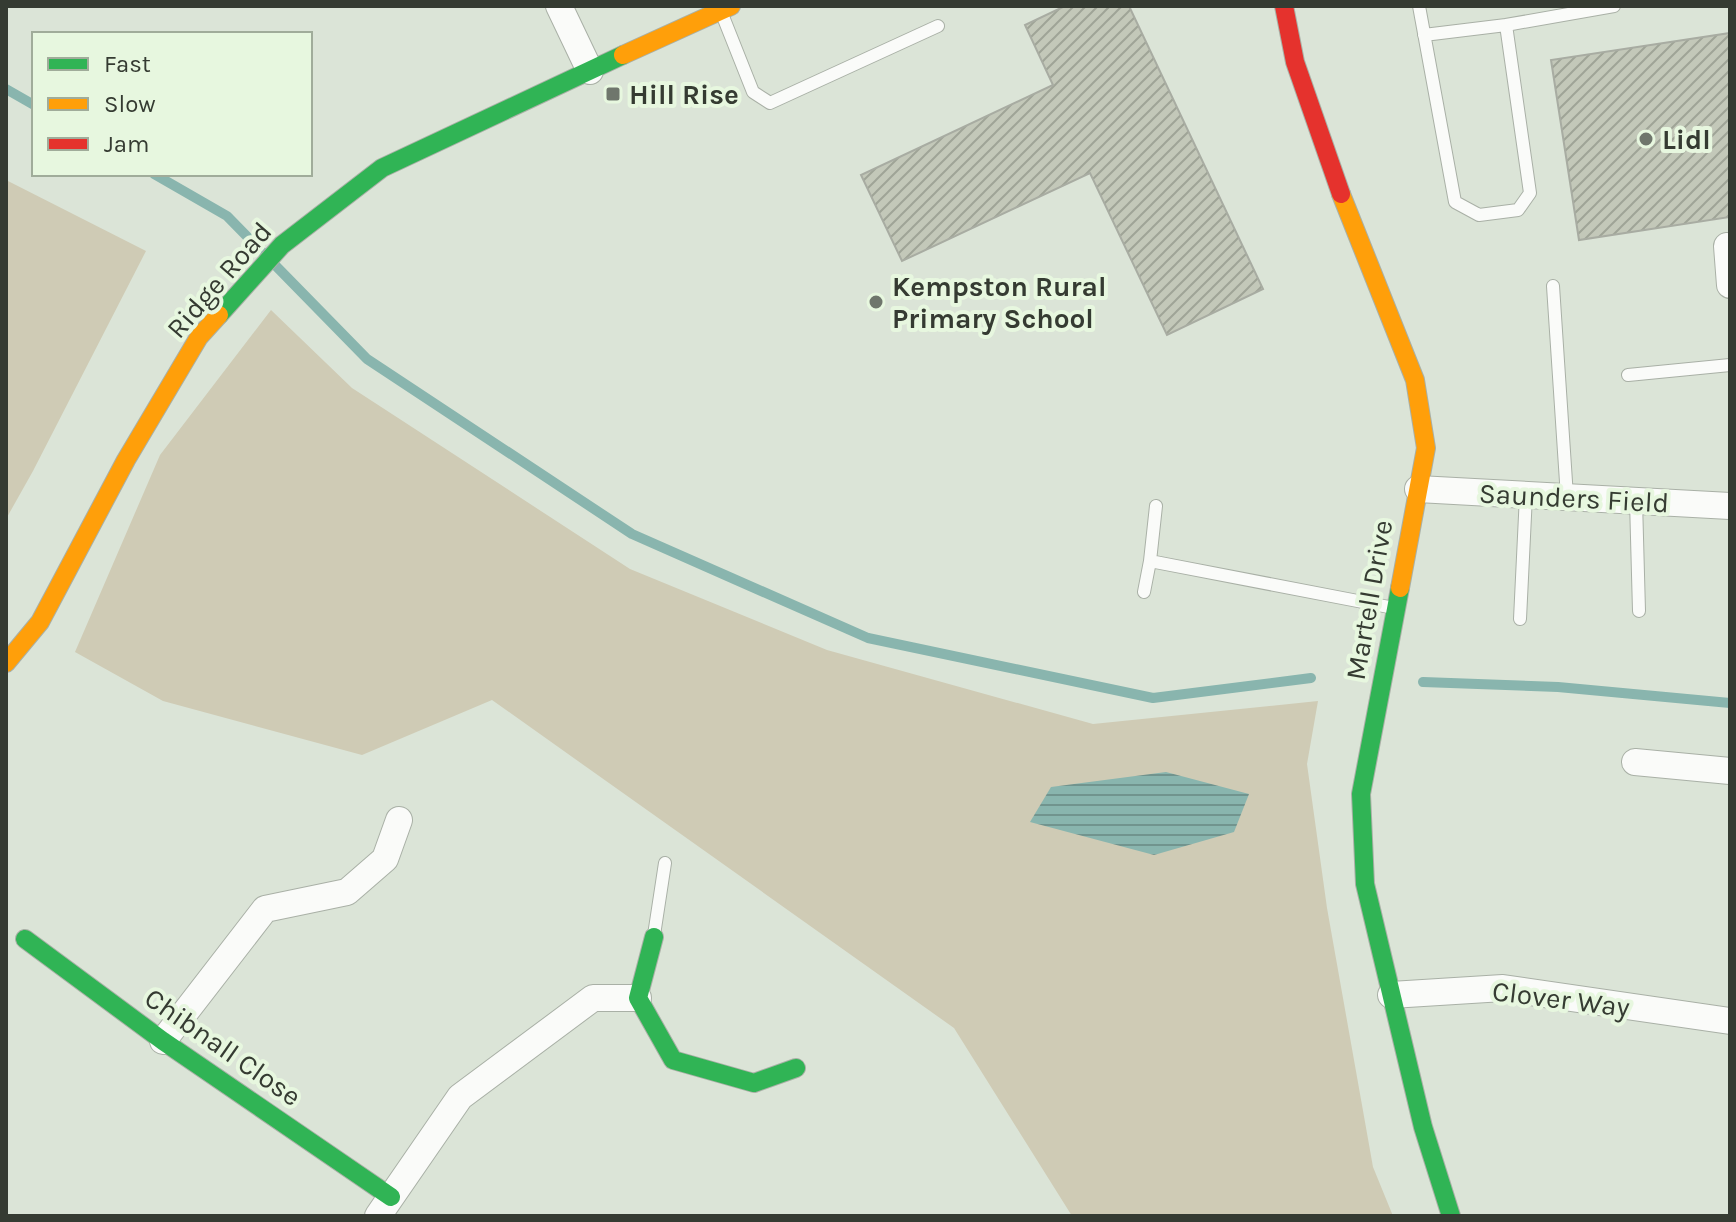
<svg xmlns="http://www.w3.org/2000/svg" width="1736" height="1222" font-family="Karla,sans-serif">
  <style>
    .green { fill: #cfcbb5 }
    .water { fill: url(#water-rules) }
    .lines { fill: none; stroke-linecap: round; stroke-linejoin: round }
    .stream { stroke: #89b5ae; stroke-width: 10 }
    .building { fill: url(#building-hatch); stroke: #a8aca2; stroke-width: 2 }
    .lane-casing { stroke: #a9b0a6; stroke-width: 14 }
    .street-casing { stroke: #a9b0a6; stroke-width: 28 }
    .fast-casing { stroke: #a9b0a6; stroke-width: 20 }
    .slow-casing { stroke: #a9b0a6; stroke-width: 20 }
    .jam-casing { stroke: #a9b0a6; stroke-width: 20 }
    .lane { stroke: #fafbf9; stroke-width: 12 }
    .street { stroke: #fafbf9; stroke-width: 26 }
    .fast { stroke: #30b455; stroke-width: 18 }
    .slow { stroke: #ff9f0a; stroke-width: 18 }
    .jam { stroke: #e5322d; stroke-width: 18 }
    .poi-dot { fill: #6f766c; stroke: #e7f7df; stroke-width: 3 }
    .labels { text-anchor: middle; dominant-baseline: central; stroke-width: 8; stroke-linejoin: round; paint-order: stroke }
    .poi-label { font-size: 28px; font-weight: bold; fill: #353b32; stroke: #e7f7df; text-anchor: start }
    .street-label { font-size: 28px; fill: #353b32; stroke: #e7f7df }
  </style>
  <defs>
    <pattern id="water-rules" width="6" height="5" patternUnits="userSpaceOnUse" patternTransform="scale(2)"><rect width="6" height="5" fill="#89b5ae"/><path d="M0 2.5h6" fill="none" stroke="#71948e"/></pattern>
    <pattern id="building-hatch" width="6" height="6" patternUnits="userSpaceOnUse" patternTransform="scale(2)"><rect width="6" height="6" fill="#c3c8b9"/><path d="M-1 1l2-2M0 6l6-6M5 7l2-2" fill="none" stroke="#9fa497"/></pattern>
  </defs>
  <rect width="100%" height="100%" fill="#dbe4d7"/>
  <!-- green -->
  <path class="green" d="M6,180L146,251L33,471L6,519Z
    M271,310L352,388L630,569L827,650L1093,724L1318,701L1307,764L1327,908L1373,1167L1393,1216H1072L954,1028L492,700L362,755L163,701L75,652L160,455Z"/>
  <!-- water -->
  <path class="water" d="M1166,772L1249,794L1234,832L1154,855L1030,822L1051,787Z"/>
  <g class="lines">
    <!-- stream -->
    <path class="stream" d="M6,89L34,105
      M154,174L227,216L367,359L632,534L868,638L1153,698L1311,678
      M1423,682L1558,687L1730,703"/>
  </g>
  <!-- building -->
  <path class="building" d="M1065,6H1129L1263,289L1167,335L1090,173L902,261L861,175L1053,85L1025,25Z
    M1730,33V217L1579,240L1551,60Z"/>
  <g class="lines">
    <defs>
      <path id="lane" d="M1419,6L1455,202L1479,215L1518,210L1530,193L1506,25L1614,6
        M722,14L753,92L770,103L938,26
        M1424,35L1506,25
        M1553,286L1567,497
        M1628,375L1730,365
        M1636,501L1639,611
        M1156,506L1150,561L1394,608
        M1144,592L1150,561
        M1520,619L1526,495
        M654,935L665,863"/>
      <path id="street" d="M559,6L590,71
        M1727,246L1730,285
        M1418,489L1730,506
        M1635,762L1730,771
        M1391,995L1503,988L1730,1021
        M163,1041L265,909L347,892L385,859L399,820
        M378,1216L460,1097L593,998H638"/>
      <path id="fast" d="M219,315L282,245L382,168L623,55
        M1400,588L1361,794L1365,884L1423,1127L1451,1216
        M654,937L638,998L673,1060L754,1083L796,1068
        M25,939L163,1041L391,1197"/>
      <path id="slow" d="M623,55L731,6
        M1341,194L1415,380L1426,448L1400,588
        M6,663L40,622L126,460L199,337L219,315"/>
      <path id="jam" d="M1284,6L1295,62L1341,194"/>
    </defs>
    <!-- lane casing -->
    <use href="#lane" class="lane-casing"/>
    <!-- street casing -->
    <use href="#street" class="street-casing"/>
    <!-- fast casing -->
    <use href="#fast" class="fast-casing"/>
    <!-- slow casing -->
    <use href="#slow" class="slow-casing"/>
    <!-- jam casing -->
    <use href="#jam" class="jam-casing"/>
    <!-- lane -->
    <use href="#lane" class="lane"/>
    <!-- street -->
    <use href="#street" class="street"/>
    <!-- fast -->
    <use href="#fast" class="fast"/>
    <!-- slow -->
    <use href="#slow" class="slow"/>
    <!-- jam -->
    <use href="#jam" class="jam"/>
  </g>
  <!-- markers -->
  <g class="poi-dot">
    <rect x="605" y="86" width="16" height="16" rx="4"/>
    <circle cx="1646" cy="139" r="8"/>
    <circle cx="876" cy="302" r="8"/>
  </g>
  <g class="labels">
    <!-- poi labels -->
    <g class="poi-label">
      <text x="629" y="94">Hill Rise</text>
      <text x="1662" y="139">Lidl</text>
      <text x="892" y="286">Kempston Rural<tspan x="892" dy="32">Primary School</tspan></text>
    </g>
    <!-- street labels -->
    <g class="street-label">
      <text transform="translate(219 280) rotate(-49)">Ridge Road</text>
      <text transform="translate(1574 498) rotate(3)">Saunders Field</text>
      <text transform="translate(1369 600) rotate(-80)">Martell Drive</text>
      <text transform="translate(1561 999) rotate(7)">Clover Way</text>
      <text transform="translate(223 1047) rotate(35)">Chibnall Close</text>
    </g>
  </g>
  <!-- border -->
  <rect width="1736" height="1222" fill="none" stroke="#353b32" stroke-width="16"/>
  <!-- legend -->
  <rect x="32" y="32" width="280" height="144" fill="#e7f7df" stroke="#a0ac9a" stroke-width="2"/>
  <rect x="48" y="58" width="40" height="12" fill="#30b455" stroke="#a0ac9a" stroke-width="2"/>
  <text x="104" y="72" font-size="24" fill="#353b32">Fast</text>
  <rect x="48" y="98" width="40" height="12" fill="#ff9f0a" stroke="#a0ac9a" stroke-width="2"/>
  <text x="104" y="112" font-size="24" fill="#353b32">Slow</text>
  <rect x="48" y="138" width="40" height="12" fill="#e5322d" stroke="#a0ac9a" stroke-width="2"/>
  <text x="104" y="152" font-size="24" fill="#353b32">Jam</text>
</svg>
